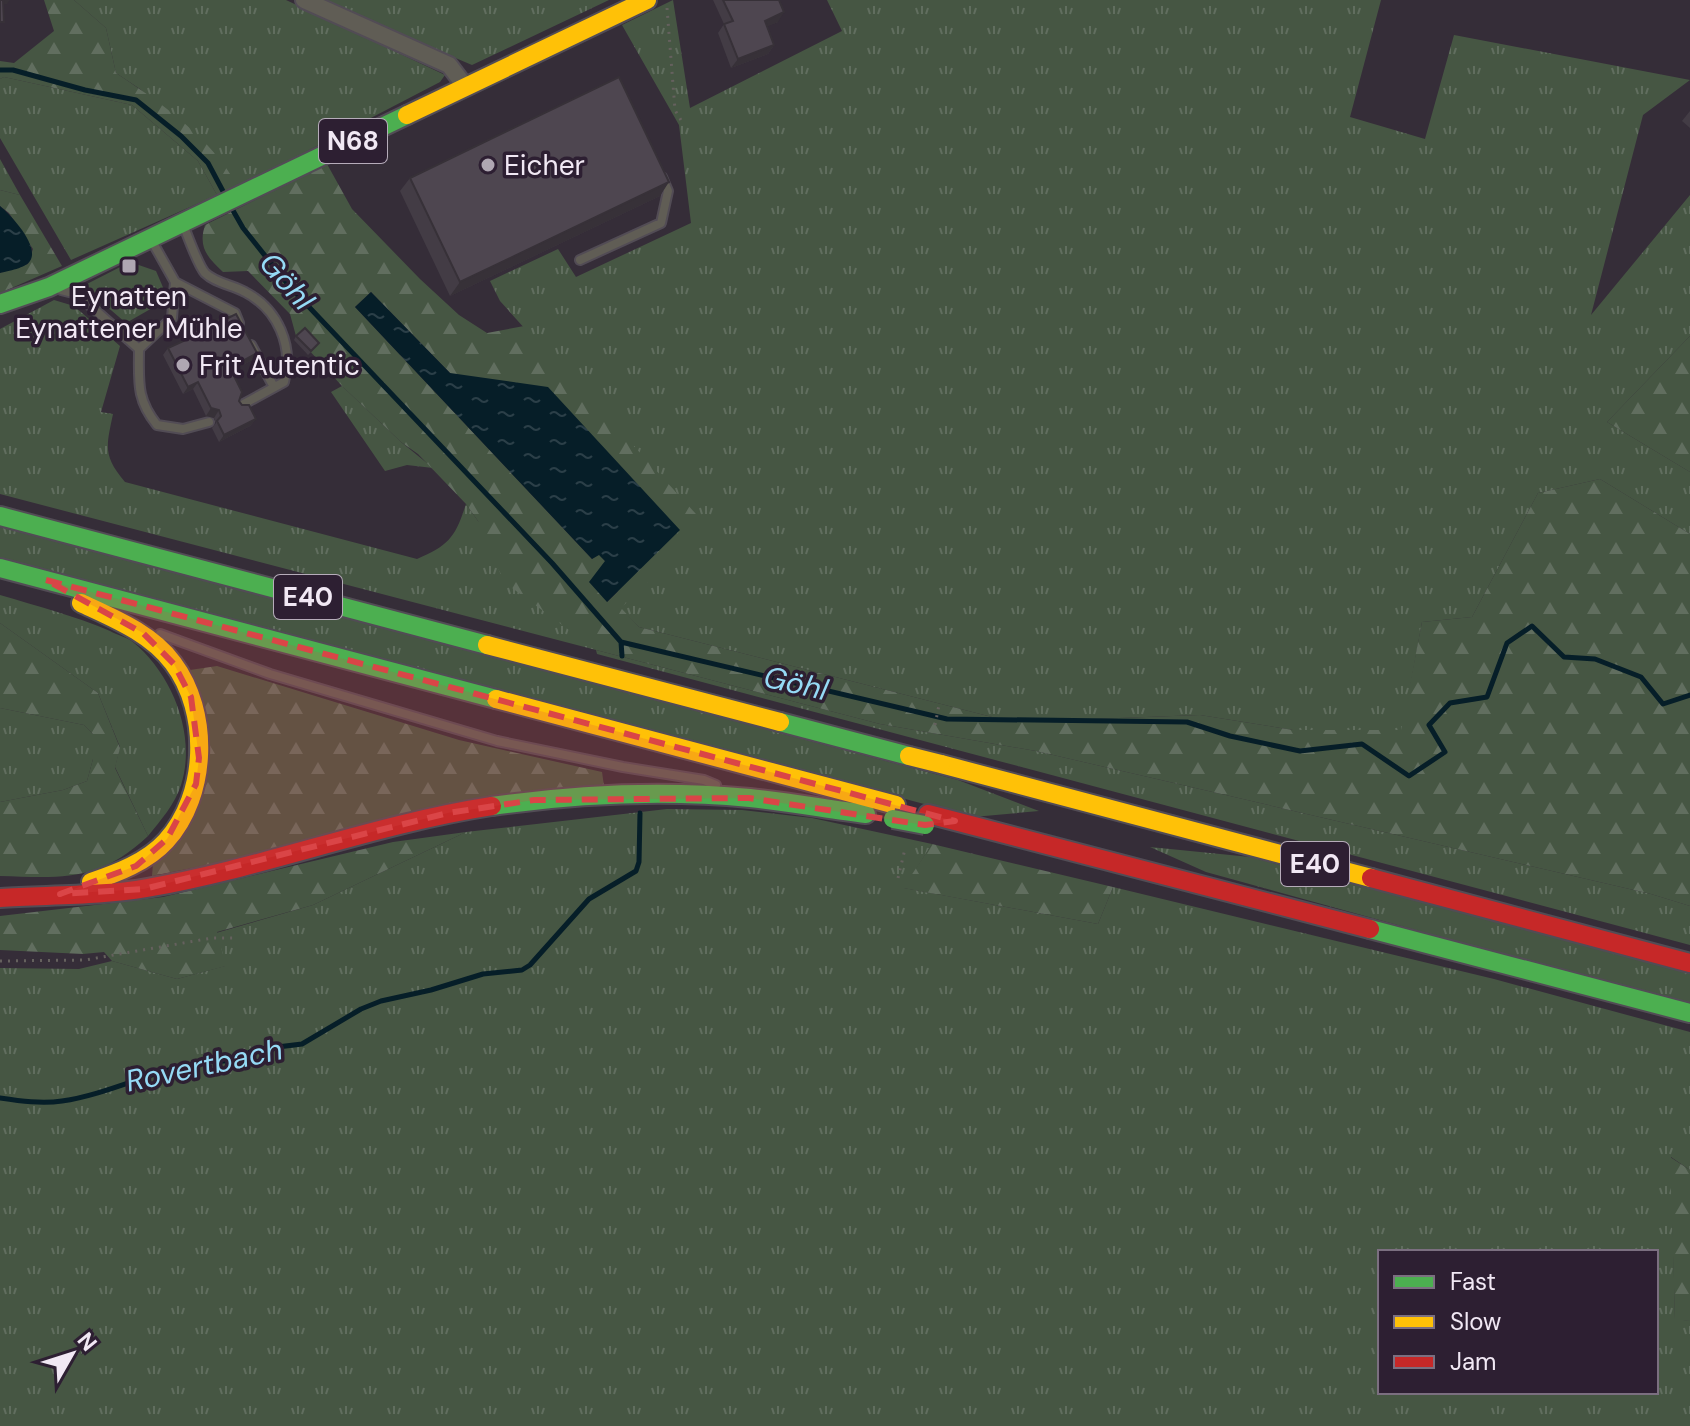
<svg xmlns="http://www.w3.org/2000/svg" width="1690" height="1426" font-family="'DM Sans',sans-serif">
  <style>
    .grass { fill: url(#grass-tufts); fill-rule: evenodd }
    .forest { fill: url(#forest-firs); fill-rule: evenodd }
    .water { fill: url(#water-ripples) }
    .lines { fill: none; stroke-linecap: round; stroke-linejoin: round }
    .stream { stroke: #061e28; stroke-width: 5 }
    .lane-casing { stroke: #524c55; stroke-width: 12 }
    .street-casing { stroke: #524c55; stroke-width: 20 }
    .fast-casing { stroke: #524c55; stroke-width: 22 }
    .slow-casing { stroke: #524c55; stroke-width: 22 }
    .jam-casing { stroke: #524c55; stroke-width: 22 }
    .path { stroke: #65615e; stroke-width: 3; stroke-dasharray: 2 6; stroke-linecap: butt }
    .lane { stroke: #605d55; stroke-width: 8 }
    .street { stroke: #605d55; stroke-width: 16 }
    .fast { stroke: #4caf50; stroke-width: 18 }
    .slow { stroke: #ffc107; stroke-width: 18 }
    .jam { stroke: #c62828; stroke-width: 18 }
    .fast-bridge-casing { stroke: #524c55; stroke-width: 22; stroke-linecap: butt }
    .slow-bridge-casing { stroke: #524c55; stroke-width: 22; stroke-linecap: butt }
    .fast-bridge { stroke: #4caf50; stroke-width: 18 }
    .slow-bridge { stroke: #ffc107; stroke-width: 18 }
    .wall { fill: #433c45 }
    .shaded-wall { fill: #373138 }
    .building { fill: #4e4650; stroke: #373138; stroke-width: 2 }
    .marked { fill: #da4547; fill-opacity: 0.2; stroke: #da4547; stroke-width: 6; stroke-dasharray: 16 10; stroke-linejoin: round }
    .poi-dot { fill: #afa7b2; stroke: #2d1f32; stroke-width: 3 }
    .labels { text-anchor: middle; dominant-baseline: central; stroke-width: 7; stroke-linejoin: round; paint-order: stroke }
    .shield { fill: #2d1f32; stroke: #b6acba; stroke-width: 2 }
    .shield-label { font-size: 26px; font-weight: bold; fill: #f1e8f4 }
    .poi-label { font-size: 28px; fill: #f1e8f4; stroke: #2d1f32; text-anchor: start }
    .water-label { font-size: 30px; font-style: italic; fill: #95daf5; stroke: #2d1f32 }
  </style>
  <defs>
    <pattern id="grass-tufts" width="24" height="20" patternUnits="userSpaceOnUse" patternTransform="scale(2)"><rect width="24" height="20" fill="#465643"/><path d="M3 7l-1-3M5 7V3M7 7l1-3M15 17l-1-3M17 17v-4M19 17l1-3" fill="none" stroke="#616e5f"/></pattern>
    <pattern id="forest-firs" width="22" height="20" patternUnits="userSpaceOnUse" patternTransform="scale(2)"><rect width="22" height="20" fill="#465643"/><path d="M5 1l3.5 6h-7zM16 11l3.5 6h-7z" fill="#616e5f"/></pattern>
    <pattern id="water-ripples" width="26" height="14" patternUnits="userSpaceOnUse" patternTransform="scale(2)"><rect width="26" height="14" fill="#061e28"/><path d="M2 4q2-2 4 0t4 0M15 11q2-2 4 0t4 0" fill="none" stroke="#2b3f48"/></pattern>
  </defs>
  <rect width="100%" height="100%" fill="#352d38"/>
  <!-- grass -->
  <path class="grass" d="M74,0H286L445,75L440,82L238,187L140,89L116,73L106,28Z
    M319,0H609L472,65Z
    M673,0L690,108L842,31L827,0H1381L1350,117L1425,139L1454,35L1690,80L1643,115L1591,315L1690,195V336L1607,422L1690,472V534L1600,479L1538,493L1472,617L1422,622L1402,730H1293L1200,715L1092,719L996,718L639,627L620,608L591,402L500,301L490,281L558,249L576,277L691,223L679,125L622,25Z
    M4,77L132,105L198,161L217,195L71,260L0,138V79Z
    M0,159L20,195L0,190Z
    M130,262L156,271L168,299L126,323L83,286Z
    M54,300L74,306L120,346L101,412L113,414C106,447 103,456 125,482L417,559C449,545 455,538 466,504L478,521L596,650L880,724L1036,751L1651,894L1690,906V945L597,654L596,650L0,494V329Z
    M342,386L401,442L433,468L407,465L385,471L331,392Z
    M0,527L958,780L1039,811L973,817L0,558Z
    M0,595C37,606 75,616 110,631C117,635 127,637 133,642C172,674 197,735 181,785C175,804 161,820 148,836L115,767L120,747L98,693L0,623Z
    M0,708L84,725L93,734V759L87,781L63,790L0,802Z
    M667,809L742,810L812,818L932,844L904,888L1098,924L1113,887L1494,979L1690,1032V1170L1671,1157L1675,1319L1690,1321V1426H0V968L79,969L112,961L177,979L225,966L216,933L313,905L466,832ZM1380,1252H1656V1392H1380Z
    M1150,847L1250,857L1690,972V1006L1206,872Z"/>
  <!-- forest -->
  <path class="forest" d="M44,0H74L106,28L116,73C162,104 211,137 238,187L217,195L198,161L132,105L4,77L0,79V61L14,63L54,31Z
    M327,164L352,209L420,279L459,315L487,333L524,326L706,525L621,608L639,627L996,718L1092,719L1200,715L1293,730H1401L1422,622L1472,617L1538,493L1600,479L1690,534V906L1651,894L1036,751L880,724L596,650L504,582L478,521L466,504L418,454L401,442L342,386L296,336L290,314L248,271L223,272C207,257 198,247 205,225ZM371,292L450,373L680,531L607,602L605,561L599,554L592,559L355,307Z
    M0,190L20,195L62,266L0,293V273L28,264L33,249L9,213L0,206Z
    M1690,336V472L1607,422Z
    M0,623L98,693L120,748L115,768L148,836C99,882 63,878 0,876V802L63,790L87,781L93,759V734L84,725L0,708Z
    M217,666L459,740L602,772L604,786L152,876L153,864L186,831L190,670Z
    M466,832L313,905L217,932L226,966L177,979L112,961L104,952L83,954L0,950V916L163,897L393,842Z
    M932,844L1113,887L1098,924L903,888Z
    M1670,1157L1690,1170V1321L1675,1320Z"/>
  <!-- water -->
  <path class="water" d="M0,206C11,215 40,246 30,261C26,268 8,271 0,273Z
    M371,292L450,373L548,387L680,530L607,602L589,582L605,561L599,555L592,559L355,307Z"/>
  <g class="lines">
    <!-- stream -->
    <path class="stream" d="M0,70H13L85,90L136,100L181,136L208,163L225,195
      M231,207L243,228L290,287L552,563L621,642L947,719L1187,722L1230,736L1300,751L1362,744L1409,776L1445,752L1429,725L1450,703L1487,697L1507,643L1532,626L1564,657L1595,659L1641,677L1663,704L1690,695
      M621,642L622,656
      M0,1098C20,1101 42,1104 62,1101C123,1092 179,1054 242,1062L247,1054L253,1050L302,1044L361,1009L381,1001L431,990L483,974L522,970L530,965L589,899L636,871L639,862L640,813"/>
    <defs>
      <path id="lane" d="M184,227C189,239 198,265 205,273C215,283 233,285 245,292C278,309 294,346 284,382L240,406
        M153,243L175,282L235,313L239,323
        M580,260L661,223L668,191L662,177
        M175,282L172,318L139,349C139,382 136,399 157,425L183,429L209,422
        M61,290L77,294L139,349
        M251,345L274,387
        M160,634L270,674L497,741L623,767L704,780L716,785"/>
      <path id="street" d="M304,0L449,65L465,86"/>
      <path id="fast" d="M0,304L49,287L407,115
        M0,516L487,645
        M0,568L496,699
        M780,722L909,756
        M492,806C576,794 665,790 750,798C789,802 827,809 866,814
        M1370,929L1690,1013"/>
      <path id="slow" d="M407,115L647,0
        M81,603C113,618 151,633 173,663C210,712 208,795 166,841C147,862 117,873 91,882
        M487,645L780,722
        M496,699L896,805
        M941,764L1371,878"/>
      <path id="jam" d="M928,814L1370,929
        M1371,878L1690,963
        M0,898C46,895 103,896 147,888C263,868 375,824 492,806"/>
    </defs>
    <!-- lane casing -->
    <use href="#lane" class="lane-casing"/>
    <!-- street casing -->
    <use href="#street" class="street-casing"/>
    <!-- fast casing -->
    <use href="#fast" class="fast-casing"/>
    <!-- slow casing -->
    <use href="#slow" class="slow-casing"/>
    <!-- jam casing -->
    <use href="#jam" class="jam-casing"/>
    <!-- path -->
    <path class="path" d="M667,8L675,110L682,122
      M935,725L939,705
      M898,878L905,849
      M0,961L85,960L212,938H238"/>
    <!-- lane -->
    <use href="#lane" class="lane"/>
    <!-- street -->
    <use href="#street" class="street"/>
    <!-- fast -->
    <use href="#fast" class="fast"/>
    <!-- slow -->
    <use href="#slow" class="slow"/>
    <!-- jam -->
    <use href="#jam" class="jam"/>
    <defs>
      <path id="fast-bridge" d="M893,819L925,825"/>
      <path id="slow-bridge" d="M909,756L941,764"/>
    </defs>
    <!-- fast-bridge casing -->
    <use href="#fast-bridge" class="fast-bridge-casing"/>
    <!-- slow-bridge casing -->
    <use href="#slow-bridge" class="slow-bridge-casing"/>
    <!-- fast-bridge -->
    <use href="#fast-bridge" class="fast-bridge"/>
    <!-- slow-bridge -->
    <use href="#slow-bridge" class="slow-bridge"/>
  </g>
  <!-- wall -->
  <path class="wall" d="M713,0H779L778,22L767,26L774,45L768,54L731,68L718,33L724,24Z
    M1690,111V128L1682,121Z
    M410,178L660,196L450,296L400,191Z
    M220,322L257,353L252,360L232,371L239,401L256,419L250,426L219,442L212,428L216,423L214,418L206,416L193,389L183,394L163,355L168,348L183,341L188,334Z
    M296,336L317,346L308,355L294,340Z"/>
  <!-- shaded-wall -->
  <path class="shaded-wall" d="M0,0H10L7,4L0,5Z
    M784,12L778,22L759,30L765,21Z
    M774,45L768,54L731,68L738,59Z
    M669,182L660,196L450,296L460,282Z
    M257,353L252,360L225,375L230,368Z
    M198,382L193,389L183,394L188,387Z
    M211,408L219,410L214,418L206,416Z
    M256,419L250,426L219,442L224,435Z"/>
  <!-- building -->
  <path class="building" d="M0,0H3L4,22H0Z
    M723,0H779L784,12L765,21L774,45L738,59L724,24L733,21Z
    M619,77L669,182L460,282L410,178Z
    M236,314L257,353L230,368L242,392L239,401L242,405H249L256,419L224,435L217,421L221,416L219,410L211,408L198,382L188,387L168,348L190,338L188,334L219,319L220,322Z
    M305,328L319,343L311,351L296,336Z"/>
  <!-- marked area -->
  <path class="marked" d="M46,580L955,821L925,825L749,798L534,800L448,813L144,889L60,894L136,866L167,839L196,784L199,758L191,697L174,664L143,633Z"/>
  <!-- markers -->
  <g class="poi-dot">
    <circle cx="488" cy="165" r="8"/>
    <rect x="121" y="258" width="16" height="16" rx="4"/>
    <circle cx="183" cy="365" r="8"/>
  </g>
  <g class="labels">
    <!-- shield labels -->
    <g class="shield">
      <rect x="319" y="119" width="68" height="44" rx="6"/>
      <rect x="274" y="575" width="68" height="44" rx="6"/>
      <rect x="1281" y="842" width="68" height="44" rx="6"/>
    </g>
    <g class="shield-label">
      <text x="353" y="141">N68</text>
      <text x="308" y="597">E40</text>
      <text x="1315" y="864">E40</text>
    </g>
    <!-- poi labels -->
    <g class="poi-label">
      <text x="504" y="165">Eicher</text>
      <text x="129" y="296" text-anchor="middle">Eynatten<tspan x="129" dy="32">Eynattener Mühle</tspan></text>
      <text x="199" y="365">Frit Autentic</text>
    </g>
    <!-- water labels -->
    <g class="water-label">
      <text transform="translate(287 281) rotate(49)">Göhl</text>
      <text transform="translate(796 683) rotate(13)">Göhl</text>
      <text transform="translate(204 1065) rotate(-12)">Rovertbach</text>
    </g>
  </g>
  <!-- legend -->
  <rect x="1378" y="1250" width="280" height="144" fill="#2d1f32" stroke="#7b6f80" stroke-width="2"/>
  <rect x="1394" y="1276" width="40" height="12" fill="#4caf50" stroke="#7b6f80" stroke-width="2"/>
  <text x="1450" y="1290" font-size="24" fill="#f1e8f4">Fast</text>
  <rect x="1394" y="1316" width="40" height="12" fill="#ffc107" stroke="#7b6f80" stroke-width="2"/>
  <text x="1450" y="1330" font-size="24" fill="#f1e8f4">Slow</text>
  <rect x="1394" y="1356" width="40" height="12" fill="#c62828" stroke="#7b6f80" stroke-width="2"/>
  <text x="1450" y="1370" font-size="24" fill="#f1e8f4">Jam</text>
  <!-- north arrow -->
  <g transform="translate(72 1354) rotate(51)" stroke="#2d1f32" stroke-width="6" paint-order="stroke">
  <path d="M0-6L14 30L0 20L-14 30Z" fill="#f1e8f4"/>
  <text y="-12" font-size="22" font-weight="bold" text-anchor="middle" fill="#f1e8f4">N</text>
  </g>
</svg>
